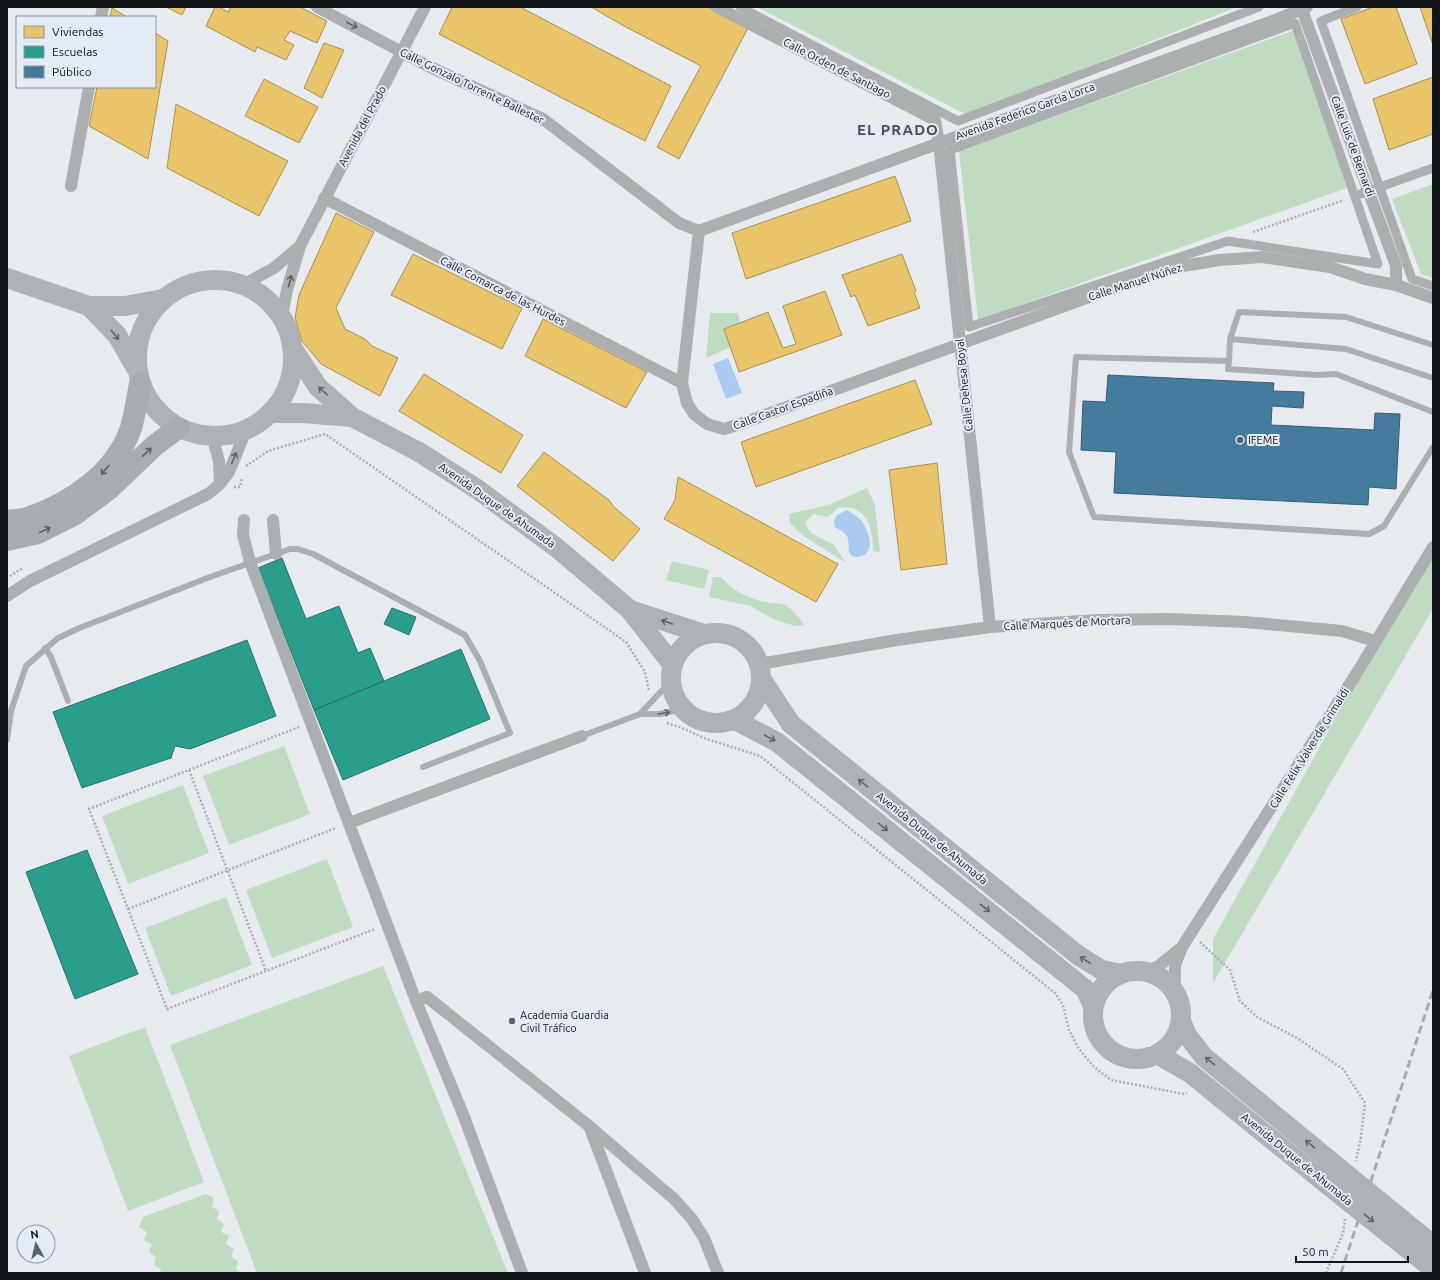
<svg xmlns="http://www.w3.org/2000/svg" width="1440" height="1280" font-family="Ubuntu,sans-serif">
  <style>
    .green { fill: #bfdbc1 }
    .water { fill: #acc9f0 }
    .homes { fill: #e9c46a; stroke: #a89051 }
    .schools { fill: #2a9d8f; stroke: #23746b }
    .public { fill: #457b9d; stroke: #365c75 }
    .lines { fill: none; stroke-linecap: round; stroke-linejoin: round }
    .path { stroke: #acafb1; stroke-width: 2.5; stroke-dasharray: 2 2; stroke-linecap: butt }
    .service { stroke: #acafaf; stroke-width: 6 }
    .pedestrian { stroke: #acafaf; stroke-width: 9 }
    .minor { stroke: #acafaf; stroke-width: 12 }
    .primary { stroke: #aeb2b4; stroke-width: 20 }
    .motorway { stroke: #a9acaf; stroke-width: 22 }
    .rail { stroke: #a8aaad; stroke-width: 3; stroke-dasharray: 8 4; stroke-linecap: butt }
    .primary-bridge { stroke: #aeb2b4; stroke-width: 20 }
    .oneway { stroke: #5f6264 }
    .oneway2 { stroke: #606466 }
    .oneway3 { stroke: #5e6064 }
    .poi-dot { fill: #5d6064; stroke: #e3ebf4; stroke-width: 1.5 }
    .labels { text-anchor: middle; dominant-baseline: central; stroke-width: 4; stroke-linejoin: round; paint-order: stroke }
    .street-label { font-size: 11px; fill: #121518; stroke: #e3ebf4 }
    .poi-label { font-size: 11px; fill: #121518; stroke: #e3ebf4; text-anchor: start }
    .district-label { font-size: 15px; font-weight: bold; letter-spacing: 1px; fill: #484e55; stroke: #e3ebf4 }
  </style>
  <rect width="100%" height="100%" fill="#e7ebf0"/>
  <!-- green -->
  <path class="green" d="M757,7H1237L967,115Z
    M1295,30L1347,188L978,320L959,151Z
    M1433,184V278L1421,274L1392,199Z
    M710,313H738L740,323L724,329L731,347L706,358Z
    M867,488L875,505L880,552L873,551C873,536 871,517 855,509C851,507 844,508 839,507L828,517L813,514L805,523L811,533L834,545L846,563L802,535L790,523L789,514L828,505Z
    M1433,543V609L1213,983V939Z
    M672,561L709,570L704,589L666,580Z
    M713,577H721C732,591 750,599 766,602C772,604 780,602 785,605C793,610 799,617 804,625L795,626L773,619L751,606L709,597Z
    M284,746L310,814L229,845L203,776Z
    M183,785L209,853L128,884L102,816Z
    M327,859L353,927L272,958L246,890Z
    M226,897L252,965L171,996L145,928Z
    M383,966L508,1273H257L170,1045Z
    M145,1027L204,1182L128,1211L69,1056Z
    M206,1194L214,1198L212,1207L219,1211L217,1219L224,1224L221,1232L229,1236L226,1244L234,1249L231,1257L238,1261L236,1269L242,1273H160L161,1269L154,1265L156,1257L149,1252L152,1244L144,1240L147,1232L139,1227L143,1217Z"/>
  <!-- water -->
  <path class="water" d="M728,358L742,393L726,399L713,364Z
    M847,510C851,513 857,516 860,519C867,527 876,548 864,555C861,556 858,558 855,557C845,555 851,544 847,536C845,532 839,530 835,527L834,521L837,515Z"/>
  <!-- homes -->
  <path class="homes" d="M166,7H186L182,15Z
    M215,7H219L228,12L231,7H300L327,21L317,43L290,31L284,40L294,45L286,60L257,47L255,52L206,26Z
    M452,7H520L671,86L645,141L439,34Z
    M591,7H708L748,28L679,159L657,147L701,66L624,26Z
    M1373,7H1396L1417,64L1365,84L1341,19Z
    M1420,7H1433V45Z
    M112,8L127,17H110Z
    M155,33L168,41L148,159L89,126L97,87H155Z
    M324,43L344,50L322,98L304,88Z
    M1433,77V134L1389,150L1373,99Z
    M264,79L318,107L299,143L245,116Z
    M176,104L288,161L259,216L167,168Z
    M895,176L911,221L746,279L732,233Z
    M336,213L374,232L336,308L345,329L365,339L372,346L398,358L380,396L321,364L302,341L295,318L299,295Z
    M413,254L522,308L502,349L391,295Z
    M902,254L916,291L914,292L920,308L868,326L855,295L851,297L842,275Z
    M825,291L842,335L739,372L724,329L768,312L783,348L796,344L783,306Z
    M543,319L647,372L626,408L525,356Z
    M424,374L523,435L501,473L399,411Z
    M915,380L932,424L756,487L741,442Z
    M544,452L609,500L614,507L640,529L613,561L517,486Z
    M937,463L947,564L901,570L889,470Z
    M678,477L838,564L816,602L664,519L675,500Z"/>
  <!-- schools -->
  <path class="schools" d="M282,558L306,619L339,606L358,653L370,648L384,681L314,710L258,568Z
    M392,608L416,617L409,635L384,624Z
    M247,640L276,716L190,749L175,746L171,758L82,788L53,712Z
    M461,649L490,719L343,780L314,710Z
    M87,850L138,974L75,999L26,872Z"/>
  <!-- public -->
  <path class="public" d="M1108,375L1274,383L1273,391L1304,392L1303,408L1272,406L1271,425L1374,430L1375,413L1400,414L1396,489L1369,487L1368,505L1114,493L1116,452L1081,450L1083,401L1106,402Z"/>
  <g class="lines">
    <!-- path -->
    <path class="path" d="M1253,232L1344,200
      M246,466L268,451L325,434L626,642L645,672L649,691
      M234,487H240L242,478
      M10,576L23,568
      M667,723L682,728L704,738L760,756L1055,993L1063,1005L1069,1030L1079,1049L1094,1067L1111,1080L1184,1094L1187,1093
      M299,727L89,809L167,1009L375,929
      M189,770L266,971
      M128,909L336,828
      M1200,942L1230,970L1240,1001L1257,1017L1297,1038L1343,1069L1365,1103L1361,1137L1356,1161
      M1326,1273L1343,1233L1345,1219"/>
    <!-- service -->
    <path class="service" d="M1230,339L1346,349L1433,378
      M1229,361L1230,339L1239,312L1346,317L1433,345
      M1433,412L1336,374L1317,375L1228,369L1229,361L1076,357L1069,452L1094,517L1369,534L1384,526L1433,447
      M45,648L51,657L68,701
      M670,682L640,714H660L683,709
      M582,736L640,714
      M7,740L11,711L26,666L58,638L77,629L210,577L290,549H298L313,554L465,635L480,661L510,733L423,767"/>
    <!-- pedestrian -->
    <path class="pedestrian" d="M740,7L958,121L1259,7
      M1357,7L1321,21L1412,279L1433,286
      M1295,23L1378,264L1228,241L969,327L950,150Z
      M1355,196L1433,168"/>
    <!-- minor -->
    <path class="minor" d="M317,7L430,67L543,119L679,223L699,231
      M717,7L935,120L939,143L990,627
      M1301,7L1396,266V285
      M101,17L103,7
      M71,186L89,87
      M324,198L682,383
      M699,231L682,383L687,403L694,414L707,424L724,429L740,424L1147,276L1183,266L1220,260L1262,257L1330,267L1365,279L1396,285L1433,298
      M699,231L1270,22L1307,7
      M243,285L274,268L300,246
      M282,316L287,290L300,246L425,7
      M212,436L219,461L220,484
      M244,520L243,535L250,562L416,1001L463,1114L522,1273
      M273,520L276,554
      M7,596L30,581L208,494L220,484L229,472L246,430
      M760,664L897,640L990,627L1097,620L1169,619L1245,622L1342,631L1375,641
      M349,823L582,736
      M1147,972L1160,965L1181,948
      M1175,992V965L1182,947L1358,671L1433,547
      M416,1001L427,997L589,1126L674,1199L692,1219L704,1238L718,1273
      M590,1128L645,1273"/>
    <!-- primary -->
    <path class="primary" d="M7,278L89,306H125L163,299
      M137 358a78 78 0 1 1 156 0a78 78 0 1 1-156 0Z
      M89,306L117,335L136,368
      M293,349L318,387L352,417L419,452L477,489L557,548L630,610L673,665
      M272,413H303L352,417
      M630,610L704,634
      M671 678a45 45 0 1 1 90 0a45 45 0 1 1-90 0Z
      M762,680L791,724L1079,956L1102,970L1121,974
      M735,720L777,742L1085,989L1093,1006
      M1093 1015a44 44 0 1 1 88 0a44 44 0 1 1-88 0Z
      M1181,1021L1187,1035L1204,1057L1340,1169
      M1157,1054L1190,1073L1328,1185"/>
    <!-- motorway -->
    <path class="motorway" d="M7,521C14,520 22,520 28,518C71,503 115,474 131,428C135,414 137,398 140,384
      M7,540L38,533L74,515L109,489L154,446L178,428"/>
    <!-- rail -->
    <path class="rail" d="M1341,1273L1433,990"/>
    <!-- primary-bridge -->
    <path class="primary-bridge" d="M1340,1169L1433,1245
      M1328,1185L1433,1269"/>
  </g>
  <!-- one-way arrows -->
  <defs><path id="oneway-shaft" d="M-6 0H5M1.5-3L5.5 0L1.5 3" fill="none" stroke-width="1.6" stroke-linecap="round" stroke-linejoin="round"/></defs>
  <g class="oneway">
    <use href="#oneway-shaft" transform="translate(352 25) rotate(28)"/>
    <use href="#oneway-shaft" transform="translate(290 281) rotate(-74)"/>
    <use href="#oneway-shaft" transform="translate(234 458) rotate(-68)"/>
    <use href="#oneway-shaft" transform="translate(664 713) rotate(-9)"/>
  </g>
  <g class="oneway2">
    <use href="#oneway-shaft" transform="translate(115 335) rotate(51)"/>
    <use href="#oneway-shaft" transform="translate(323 391) rotate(-138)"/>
    <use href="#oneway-shaft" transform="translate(667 622) rotate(-161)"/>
    <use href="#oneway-shaft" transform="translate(770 738) rotate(28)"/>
    <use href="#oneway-shaft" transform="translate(863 783) rotate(-141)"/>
    <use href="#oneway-shaft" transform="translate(883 827) rotate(39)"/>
    <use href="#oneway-shaft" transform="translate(985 908) rotate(39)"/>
    <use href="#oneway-shaft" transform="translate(1085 960) rotate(-149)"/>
    <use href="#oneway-shaft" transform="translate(1210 1061) rotate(-140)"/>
    <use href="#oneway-shaft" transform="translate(1310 1144) rotate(-140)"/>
    <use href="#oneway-shaft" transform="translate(1369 1218) rotate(39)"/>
  </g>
  <g class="oneway3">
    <use href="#oneway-shaft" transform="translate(147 452) rotate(-44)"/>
    <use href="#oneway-shaft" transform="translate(105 470) rotate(130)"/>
    <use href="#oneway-shaft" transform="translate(45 530) rotate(-26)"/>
  </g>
  <!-- markers -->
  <g class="poi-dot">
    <circle cx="1240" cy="440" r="4"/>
    <circle cx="512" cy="1021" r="4"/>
  </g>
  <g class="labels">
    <!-- street labels -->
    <g class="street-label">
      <text transform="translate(837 68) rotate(27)">Calle Orden de Santiago</text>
      <text transform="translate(472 86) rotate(26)">Calle Gonzalo Torrente Ballester</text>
      <text transform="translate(1025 111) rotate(-20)">Avenida Federico García Lorca</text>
      <text transform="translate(362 126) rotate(-62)">Avenida del Prado</text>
      <text transform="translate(1353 146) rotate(70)">Calle Luis de Bernardi</text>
      <text transform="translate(1135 282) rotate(-18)">Calle Manuel Núñez</text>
      <text transform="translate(503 291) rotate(27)">Calle Comarca de las Hurdes</text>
      <text transform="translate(964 385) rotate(-96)">Calle Dehesa Boyal</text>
      <text transform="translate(783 408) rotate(-20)">Calle Castor Espadiña</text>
      <text transform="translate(497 505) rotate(35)">Avenida Duque de Ahumada</text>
      <text transform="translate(1067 623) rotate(-3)">Calle Marqués de Mortara</text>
      <text transform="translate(1309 748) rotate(-58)">Calle Félix Valverde Grimaldi</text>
      <text transform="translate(932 838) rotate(39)">Avenida Duque de Ahumada</text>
      <text transform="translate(1297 1159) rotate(39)">Avenida Duque de Ahumada</text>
    </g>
    <!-- poi labels -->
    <g class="poi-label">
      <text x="1248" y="440">IFEME</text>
      <text x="520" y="1015">Academia Guardia<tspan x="520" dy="13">Civil Tráfico</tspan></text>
    </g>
    <!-- district labels -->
    <g class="district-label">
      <text x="898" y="129">EL PRADO</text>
    </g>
  </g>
  <!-- border -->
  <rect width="1440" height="1280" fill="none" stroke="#121518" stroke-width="16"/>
  <!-- legend -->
  <rect x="16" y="16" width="140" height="72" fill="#e3ebf4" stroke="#8f959c"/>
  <rect x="24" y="26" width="20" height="12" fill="#e9c46a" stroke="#8f959c"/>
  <text x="52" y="36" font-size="12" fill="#121518">Viviendas</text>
  <rect x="24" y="46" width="20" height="12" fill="#2a9d8f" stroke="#8f959c"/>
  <text x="52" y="56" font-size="12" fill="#121518">Escuelas</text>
  <rect x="24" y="66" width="20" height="12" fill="#457b9d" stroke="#8f959c"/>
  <text x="52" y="76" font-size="12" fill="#121518">Público</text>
  <!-- north arrow -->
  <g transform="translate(36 1244) rotate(352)"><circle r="19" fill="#e3ebf4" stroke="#8f959c"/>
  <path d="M0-3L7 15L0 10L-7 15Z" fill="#5d6064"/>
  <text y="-6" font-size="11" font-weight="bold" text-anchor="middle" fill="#121518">N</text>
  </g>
  <!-- scale -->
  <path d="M1296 1256v6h112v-6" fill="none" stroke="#121518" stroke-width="2"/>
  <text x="1302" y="1256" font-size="12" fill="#121518" stroke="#e3ebf4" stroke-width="3" paint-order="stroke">50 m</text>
</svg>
